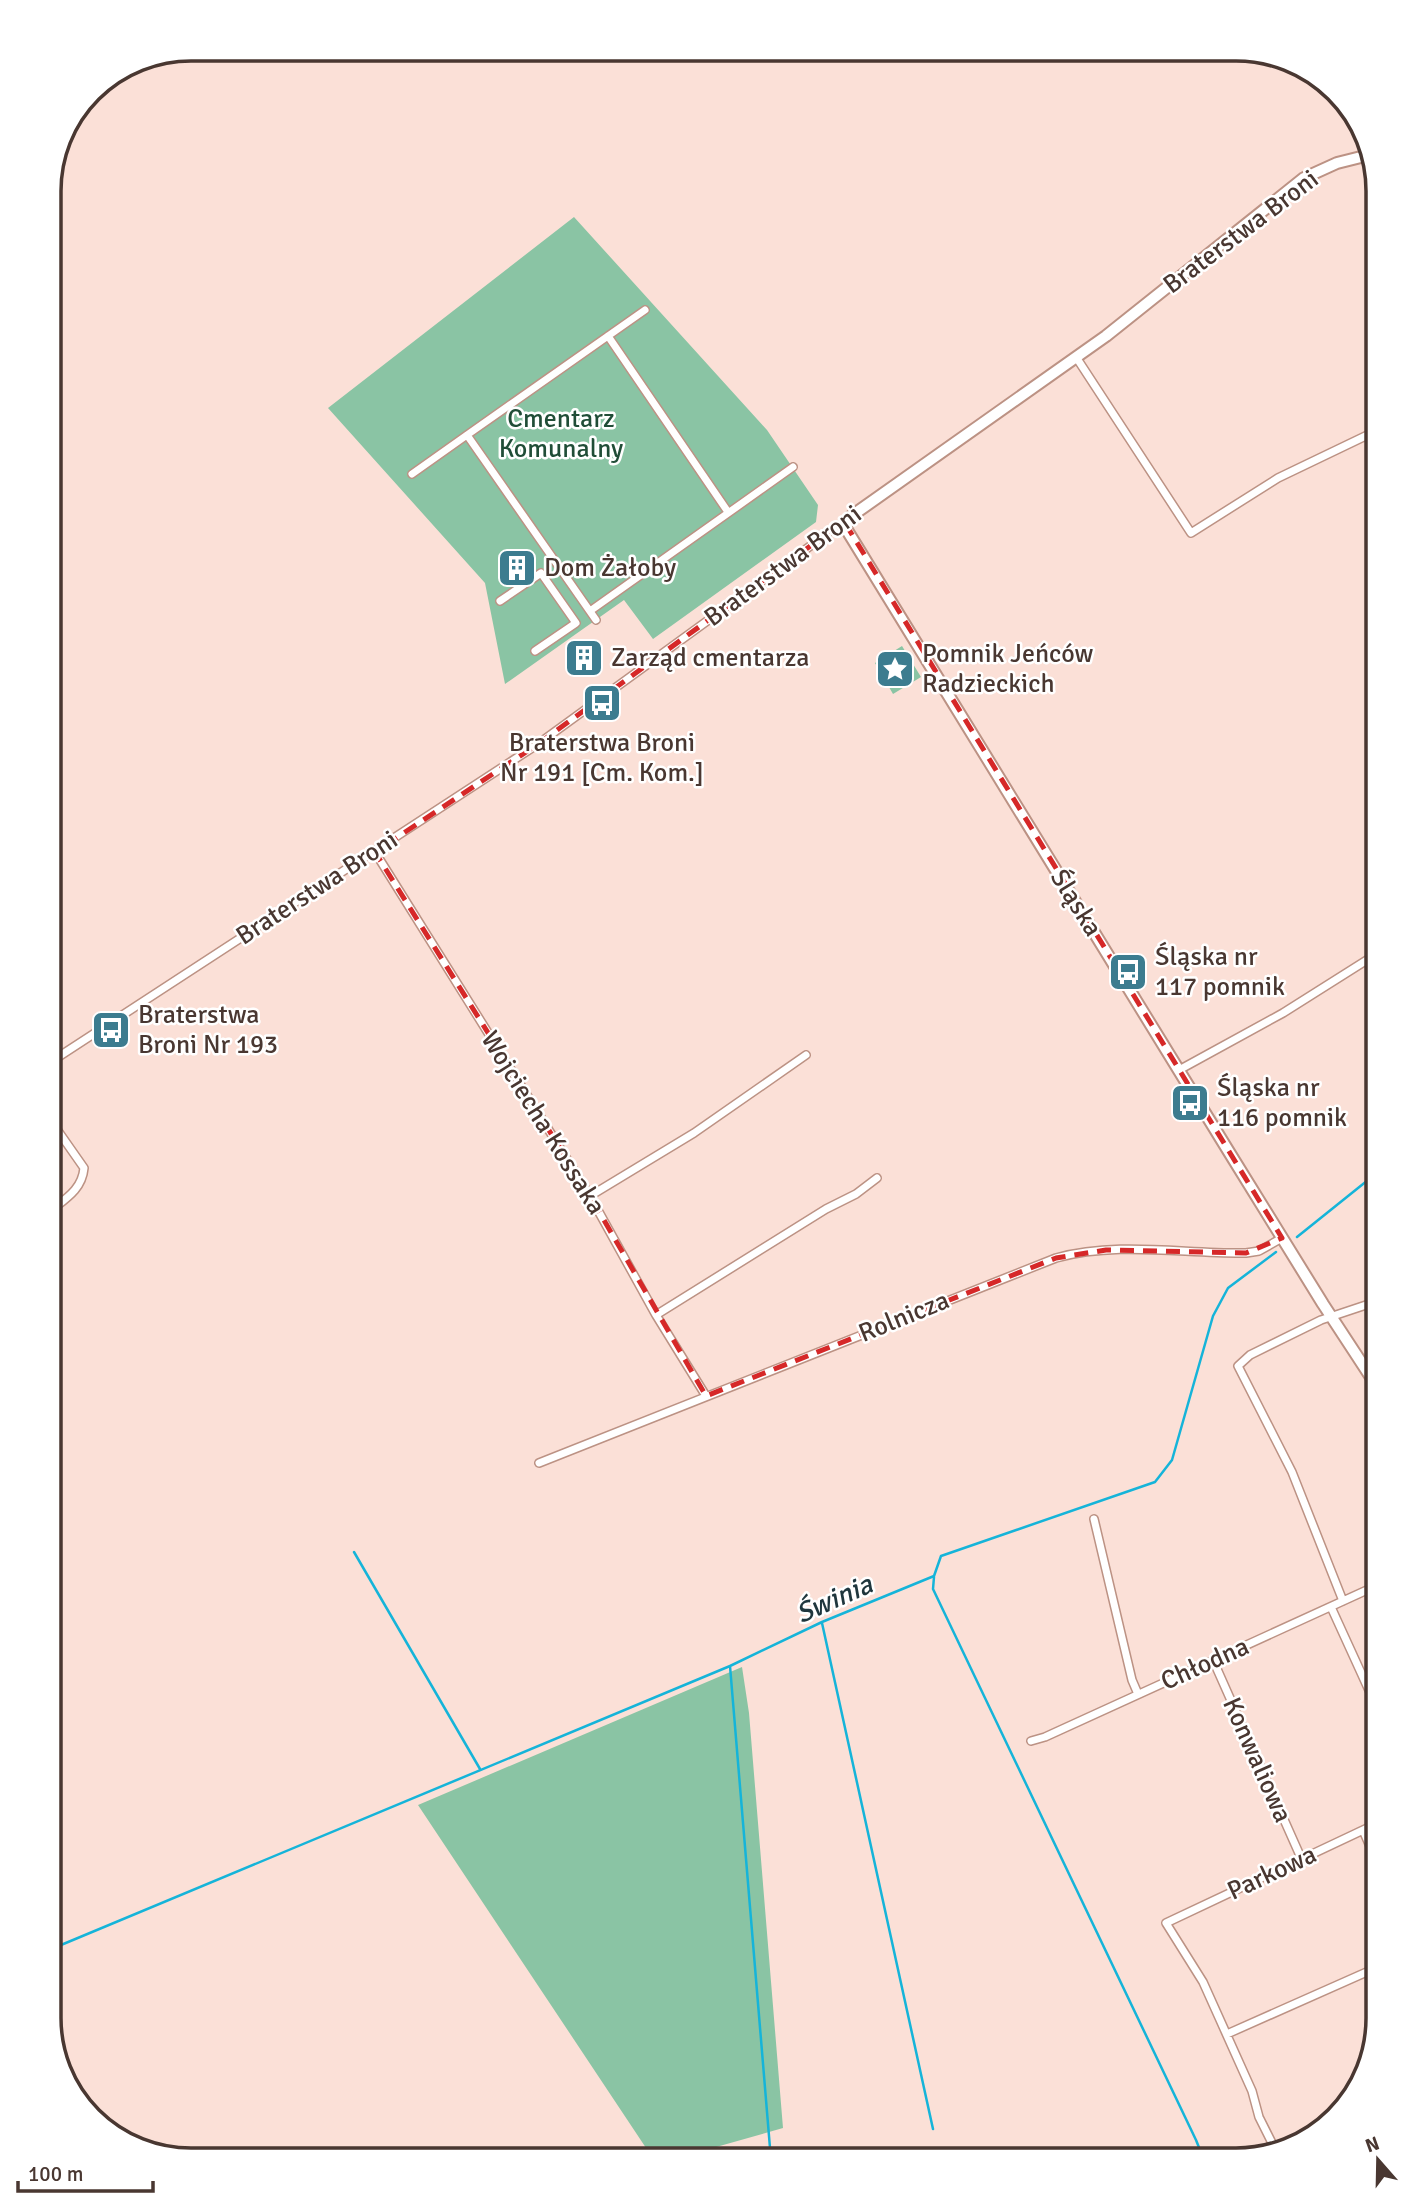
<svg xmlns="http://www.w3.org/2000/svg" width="1427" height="2209" font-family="Signika,sans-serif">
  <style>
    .green { fill: #8ac4a4 }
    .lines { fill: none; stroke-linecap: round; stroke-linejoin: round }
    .stream { stroke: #15b4d9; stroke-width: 2.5 }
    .street-casing { stroke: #bc9284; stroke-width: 10 }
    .secondary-casing { stroke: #bc9284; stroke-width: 14 }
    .street { stroke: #fff; stroke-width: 7 }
    .secondary { stroke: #fff; stroke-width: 10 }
    .marked { fill: none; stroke: #d62828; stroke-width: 5; stroke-dasharray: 14 9; stroke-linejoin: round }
    .labels { text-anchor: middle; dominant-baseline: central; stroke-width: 5; stroke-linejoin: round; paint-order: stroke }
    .street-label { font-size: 26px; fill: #493731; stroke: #fff }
    .park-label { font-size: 26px; fill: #204d37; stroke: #fff }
    .poi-label { font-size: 26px; fill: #493731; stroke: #fff; text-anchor: start }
    .water-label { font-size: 28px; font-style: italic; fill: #1f363d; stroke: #fff }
    .rim { fill: none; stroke: #493731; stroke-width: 3.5 }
  </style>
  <rect width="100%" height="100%" fill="#fbe0d7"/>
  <!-- green -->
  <path class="green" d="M574,217L767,430L818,505L816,522L653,639L624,600L505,684L485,583L328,408Z
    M902,646L921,677L893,694L875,663Z
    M742,1667L749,1713L783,2128L670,2160H654L418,1805Z"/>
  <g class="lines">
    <!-- stream -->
    <path class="stream" d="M1297,1237L1378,1172
      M354,1552L480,1769
      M934,1577L933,1589L1196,2140L1204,2160
      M822,1623L933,2129
      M49,1950L730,1666
      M771,2160L730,1666L822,1622L934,1576L941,1556L1155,1482L1172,1460L1213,1316L1228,1288L1276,1252"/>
    <defs>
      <path id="street" d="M608,336L728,512
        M1076,357L1191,533L1278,478L1378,430
        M467,435L645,310
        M412,474L467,435L596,620
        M500,601L541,573L576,623L535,651
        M590,611L793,467
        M375,852L590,1196L656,1315L706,1396
        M49,1063L538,744L835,528L845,523
        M1179,1070L1283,1013L1378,953
        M590,1196L694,1133L806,1055
        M49,1212C65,1199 82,1190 84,1168L49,1118
        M656,1315L826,1209L856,1194L877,1178
        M539,1463L1056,1258C1118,1241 1183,1254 1246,1253L1259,1251L1282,1238
        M1094,1519L1132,1680L1138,1694
        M1343,1601L1292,1472L1238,1366L1250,1355L1321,1320L1378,1301
        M1331,1607L1373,1699
        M1213,1660L1302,1860
        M1031,1741L1045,1737L1378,1585
        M1363,1830L1378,1865
        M1227,2034L1378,1967
        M1315,2131L1275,2149L1259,2117L1252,2091L1203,1982L1166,1923L1378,1823"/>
      <path id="secondary" d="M1369,155L1337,163L1304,178L1106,336L850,517L845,527L1229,1152L1323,1304L1378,1388"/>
    </defs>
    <!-- street casing -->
    <use href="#street" class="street-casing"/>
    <!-- secondary casing -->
    <use href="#secondary" class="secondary-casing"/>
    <!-- street -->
    <use href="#street" class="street"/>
    <!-- secondary -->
    <use href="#secondary" class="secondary"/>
  </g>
  <!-- marked area -->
  <path class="marked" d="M845,523L1282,1238L1246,1253L1106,1250L1056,1258L706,1396L590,1196L375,852L538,744L835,528Z"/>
  <!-- icons -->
  <defs>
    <symbol id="building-square" viewBox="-11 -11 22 22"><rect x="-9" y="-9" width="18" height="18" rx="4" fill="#3c7c8f" stroke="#fff"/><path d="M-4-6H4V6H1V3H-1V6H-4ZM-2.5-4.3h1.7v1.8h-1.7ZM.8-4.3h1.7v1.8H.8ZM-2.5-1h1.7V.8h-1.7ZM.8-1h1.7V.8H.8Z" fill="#fff"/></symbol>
    <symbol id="sight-square" viewBox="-11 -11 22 22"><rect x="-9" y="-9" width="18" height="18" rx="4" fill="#3c7c8f" stroke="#fff"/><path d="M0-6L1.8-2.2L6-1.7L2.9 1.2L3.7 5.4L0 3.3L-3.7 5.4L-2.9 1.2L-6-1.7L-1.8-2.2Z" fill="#fff"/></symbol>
    <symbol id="bus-square" viewBox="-11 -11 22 22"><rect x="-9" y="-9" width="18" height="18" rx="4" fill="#3c7c8f" stroke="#fff"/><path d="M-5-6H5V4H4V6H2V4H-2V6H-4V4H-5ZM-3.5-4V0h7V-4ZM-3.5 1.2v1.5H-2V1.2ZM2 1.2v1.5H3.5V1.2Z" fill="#fff"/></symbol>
  </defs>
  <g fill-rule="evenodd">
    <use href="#building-square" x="495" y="546" width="44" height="44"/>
    <use href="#building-square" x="562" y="636" width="44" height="44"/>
    <use href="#sight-square" x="873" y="647" width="44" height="44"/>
    <use href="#bus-square" x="580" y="681" width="44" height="44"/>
    <use href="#bus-square" x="1106" y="950" width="44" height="44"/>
    <use href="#bus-square" x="89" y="1008" width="44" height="44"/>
    <use href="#bus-square" x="1168" y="1081" width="44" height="44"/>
  </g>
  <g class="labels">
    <!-- street labels -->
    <g class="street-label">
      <text transform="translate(1241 232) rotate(-37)">Braterstwa Broni</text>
      <text transform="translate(783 566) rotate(-36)">Braterstwa Broni</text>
      <text transform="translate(317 888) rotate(-33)">Braterstwa Broni</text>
      <text transform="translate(1076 903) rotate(58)">Śląska</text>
      <text transform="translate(543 1123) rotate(58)">Wojciecha Kossaka</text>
      <text transform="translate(904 1317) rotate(-22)">Rolnicza</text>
      <text transform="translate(1205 1664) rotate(-24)">Chłodna</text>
      <text transform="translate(1257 1760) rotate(66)">Konwaliowa</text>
      <text transform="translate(1272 1873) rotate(-25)">Parkowa</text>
    </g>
    <!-- park labels -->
    <g class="park-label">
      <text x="561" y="419">Cmentarz<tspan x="561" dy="30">Komunalny</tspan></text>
    </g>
    <!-- poi labels -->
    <g class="poi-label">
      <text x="544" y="568">Dom Żałoby</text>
      <text x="922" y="654">Pomnik Jeńców<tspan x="922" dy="30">Radzieckich</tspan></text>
      <text x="611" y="658">Zarząd cmentarza</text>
      <text x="602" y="743" text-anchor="middle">Braterstwa Broni<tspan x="602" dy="30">Nr 191 [Cm. Kom.]</tspan></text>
      <text x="1155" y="957">Śląska nr<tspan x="1155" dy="30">117 pomnik</tspan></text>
      <text x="138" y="1015">Braterstwa<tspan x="138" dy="30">Broni Nr 193</tspan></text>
      <text x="1217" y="1088">Śląska nr<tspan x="1217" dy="30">116 pomnik</tspan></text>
    </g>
    <!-- water labels -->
    <g class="water-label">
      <text transform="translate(834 1599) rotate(-24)">Świnia</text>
    </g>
  </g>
  <!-- crop -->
  <path d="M0 0H1427V2209H0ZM191 61H1236A130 130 0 0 1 1366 191V2018A130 130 0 0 1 1236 2148H191A130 130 0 0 1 61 2018V191A130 130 0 0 1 191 61Z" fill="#fff" fill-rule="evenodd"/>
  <path class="rim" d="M191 61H1236A130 130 0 0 1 1366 191V2018A130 130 0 0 1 1236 2148H191A130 130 0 0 1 61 2018V191A130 130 0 0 1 191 61Z"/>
  <!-- north arrow -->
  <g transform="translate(1378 2160) rotate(340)" stroke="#ffffff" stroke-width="5" paint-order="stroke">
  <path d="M0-5L12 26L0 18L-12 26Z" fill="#493731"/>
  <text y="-10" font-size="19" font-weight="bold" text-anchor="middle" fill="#493731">N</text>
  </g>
  <!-- scale -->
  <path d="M18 2181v10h135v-10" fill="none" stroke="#493731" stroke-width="3.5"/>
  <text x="28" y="2181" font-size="21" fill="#493731" stroke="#ffffff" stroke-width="5" paint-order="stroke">100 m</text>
</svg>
